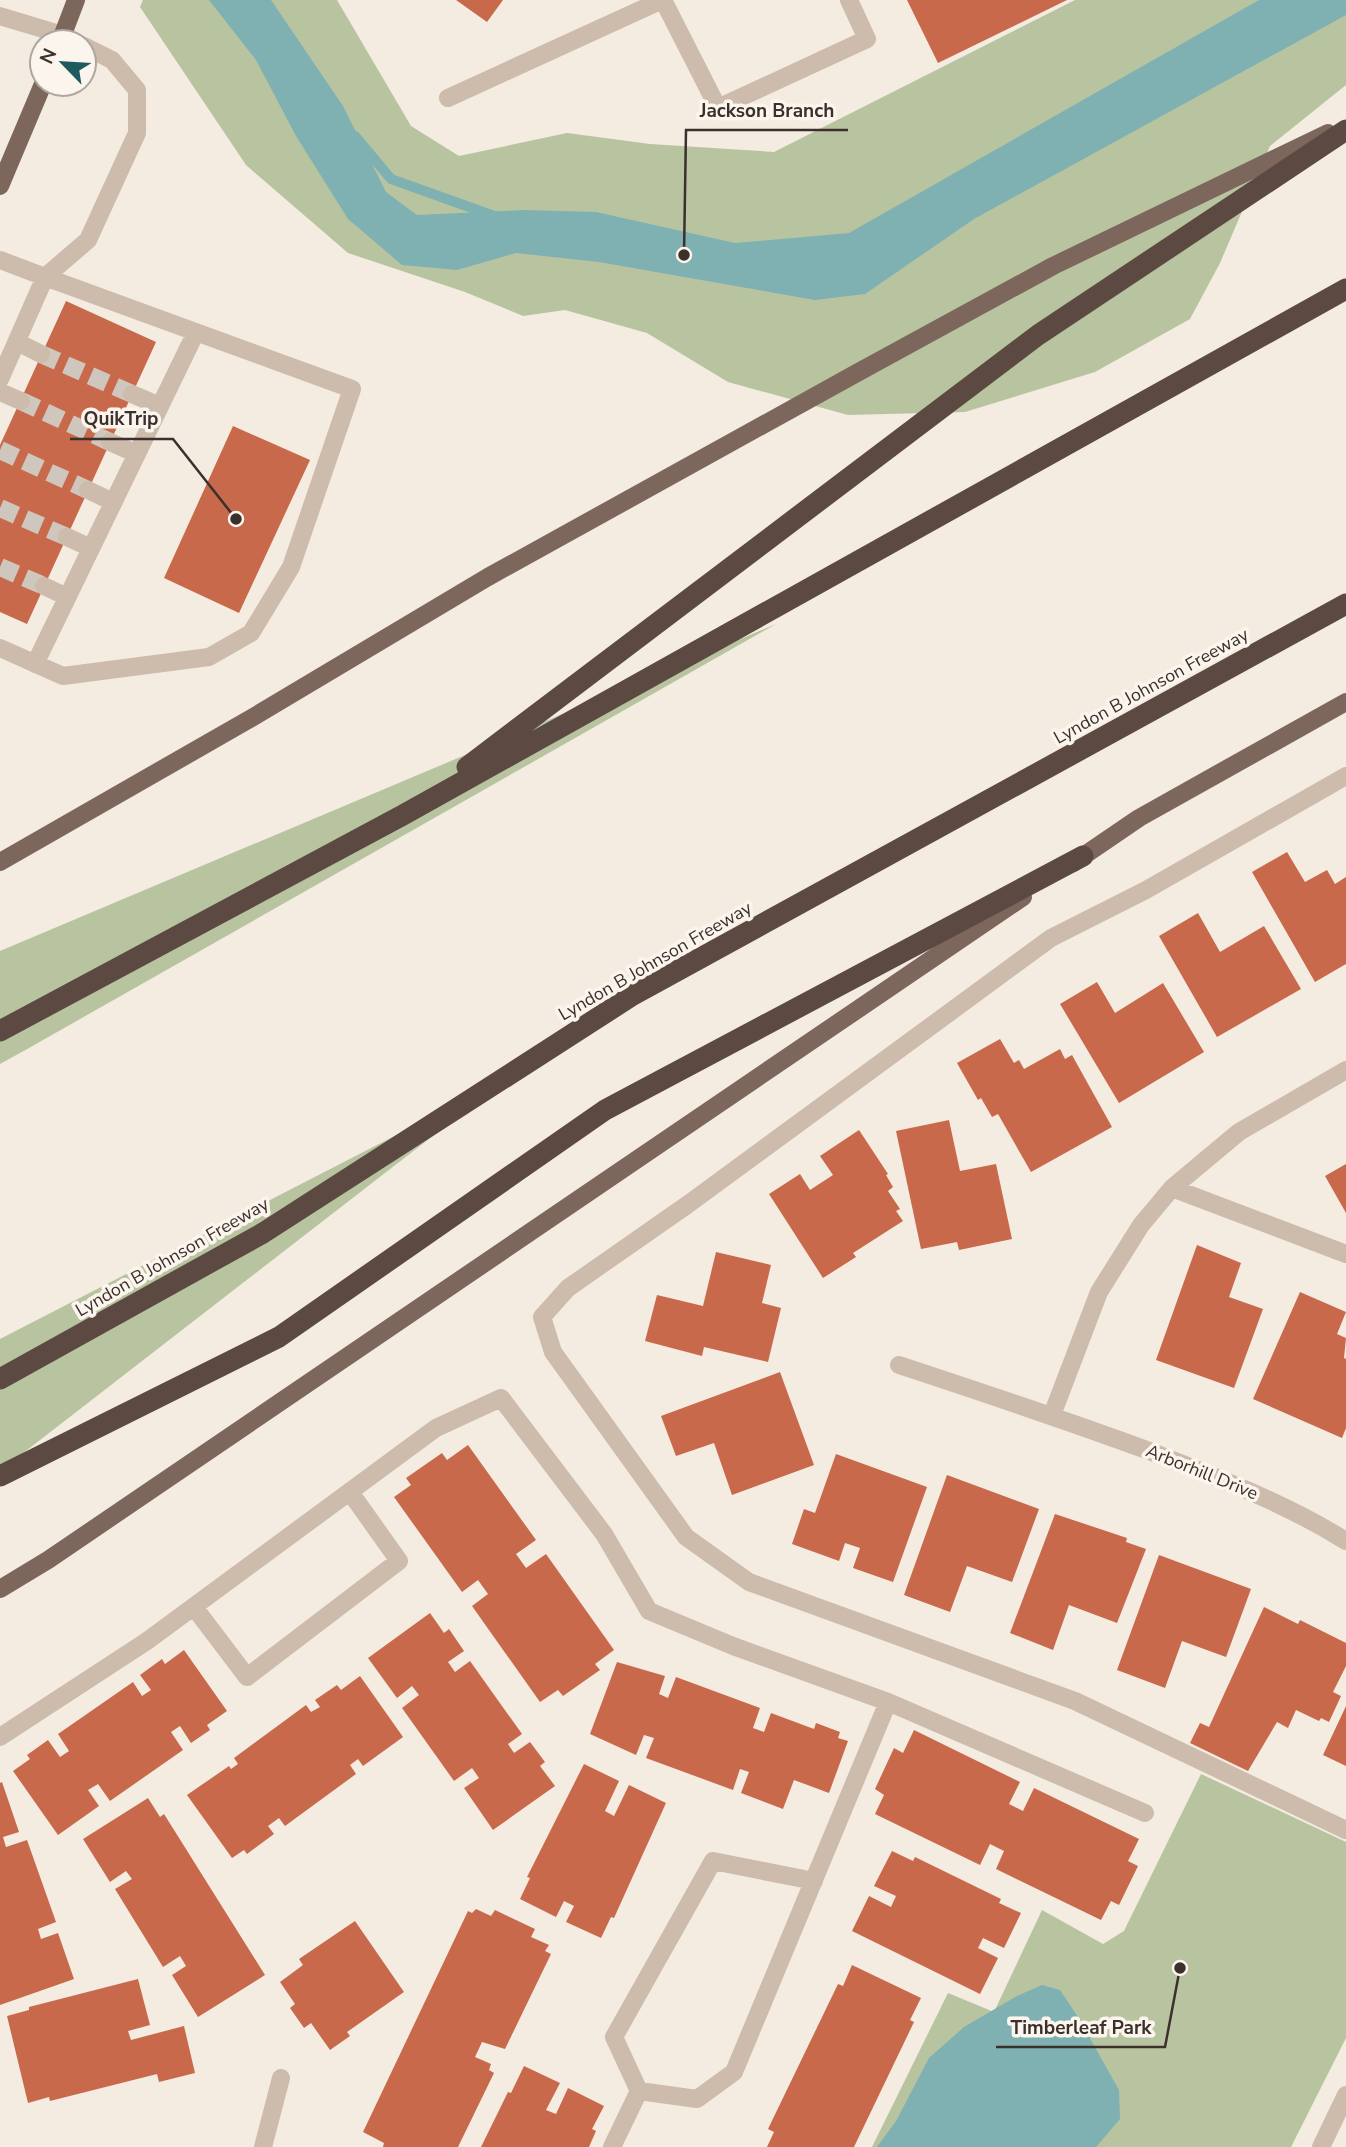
<svg xmlns="http://www.w3.org/2000/svg" width="1346" height="2147" font-family="'Nunito Sans',sans-serif">
  <style>
    .green { fill: #b8c4a0 }
    .water { fill: #7fb0b2 }
    .lines { fill: none; stroke-linecap: round; stroke-linejoin: round }
    .stream { stroke: #7fb0b2; stroke-width: 10 }
    .building { fill: #c8694b }
    .minor-tunnel { stroke: #cfc6bd; stroke-width: 18; stroke-dasharray: 18 9; stroke-linecap: butt }
    .minor { stroke: #cdbbac; stroke-width: 18 }
    .major { stroke: #7d675c; stroke-width: 18 }
    .highway { stroke: #5c4a42; stroke-width: 21 }
    .labels { text-anchor: middle; dominant-baseline: central; stroke-width: 7; stroke-linejoin: round; paint-order: stroke }
    .street-label { font-size: 18px; fill: #3b302b; stroke: #fbf5ee }
    .leader { fill: none; stroke: #3b302b; stroke-width: 2.5 }
    .callout-dot { fill: #3b302b; stroke: #fbf5ee; stroke-width: 2.5 }
    .callout-label { font-size: 19px; text-anchor: middle; font-weight: bold; fill: #3b302b; stroke: #fbf5ee; stroke-width: 7; stroke-linejoin: round; paint-order: stroke }
  </style>
  <rect width="100%" height="100%" fill="#f4ebe1"/>
  <!-- green -->
  <path class="green" d="M143,0H337L411,126L459,156L567,133L650,144L774,152L1075,0H1346V85L1270,146L1220,263L1190,319L1095,372L965,412L848,415L728,382L647,333L565,310L523,316L465,292L348,253L246,165L140,7Z
    M776,624L29,1048L0,1064V951Z
    M509,1077L0,1471V1339Z
    M1201,1774L1346,1842V2038L1291,2147H872L948,1993L994,2012L1042,1910L1103,1944L1124,1931Z"/>
  <!-- water -->
  <path class="water" d="M209,0H271L343,106L386,192L417,215L524,210L596,212L735,243L849,233L1259,0H1346V15L974,219L865,294L815,300L599,262L516,253L457,270L402,265L348,219L296,136L256,60Z
    M1042,1985L1060,1990L1078,2017L1119,2090L1120,2119L1096,2147H877L896,2121L929,2058L964,2027L1017,1996Z"/>
  <g class="lines">
    <!-- stream -->
    <path class="stream" d="M355,136L391,179L497,217"/>
  </g>
  <!-- building -->
  <path class="building" d="M456,0H503L487,22Z
    M907,0H1067L938,63Z
    M66,301L156,342L27,624L0,612V445Z
    M233,426L310,460L239,613L164,578Z
    M1287,852L1305,882L1327,870L1335,884L1346,877V964L1315,982L1252,872Z
    M1198,913L1220,952L1264,926L1301,989L1217,1037L1159,936Z
    M1097,982L1115,1013L1163,983L1204,1052L1119,1103L1060,1004Z
    M1000,1039L1014,1063L1019,1060L1024,1069L1060,1049L1065,1059L1072,1055L1112,1127L1031,1172L998,1114L992,1117L981,1098L978,1100L957,1063Z
    M949,1120L960,1171L996,1164L1012,1239L959,1250L957,1242L921,1249L896,1131Z
    M859,1130L888,1174L886,1175L893,1187L888,1191L900,1209L896,1211L903,1221L853,1253L856,1257L823,1278L769,1194L800,1174L810,1190L833,1175L820,1156Z
    M1346,1164V1213L1325,1176Z
    M1197,1245L1241,1263L1229,1297L1263,1309L1234,1388L1156,1360Z
    M716,1252L771,1265L762,1303L781,1308L768,1362L704,1347L702,1356L645,1341L657,1295L703,1306Z
    M1300,1292L1346,1312L1337,1334L1346,1338L1344,1358L1346,1359V1428L1342,1438L1253,1399Z
    M780,1372L814,1465L732,1495L714,1443L676,1456L661,1416Z
    M468,1445L536,1540L516,1554L526,1568L546,1554L614,1650L595,1664L600,1670L563,1696L558,1690L540,1702L472,1606L488,1594L478,1580L462,1592L394,1497L411,1485L406,1478L442,1453L447,1460Z
    M836,1454L927,1487L893,1582L853,1568L860,1548L845,1543L839,1561L792,1544L804,1509L815,1513Z
    M947,1475L1039,1509L1012,1582L967,1566L950,1612L904,1595Z
    M1055,1514L1127,1538L1126,1542L1146,1549L1117,1623L1069,1605L1053,1650L1010,1633Z
    M1159,1555L1251,1589L1226,1657L1182,1641L1165,1688L1117,1670Z
    M1264,1607L1298,1624L1300,1620L1346,1643V1666L1333,1692L1341,1696L1329,1722L1321,1718L1319,1721L1296,1710L1288,1728L1277,1722L1248,1771L1190,1743L1200,1723L1209,1727Z
    M430,1613L444,1633L449,1629L464,1651L448,1662L455,1672L470,1661L522,1734L508,1744L514,1753L530,1742L545,1762L540,1766L555,1786L493,1830L464,1788L479,1778L472,1768L454,1781L402,1708L419,1695L412,1686L397,1698L368,1658Z
    M184,1650L227,1711L207,1725L210,1730L191,1743L180,1726L171,1732L183,1750L110,1801L98,1784L88,1790L99,1806L58,1835L13,1771L30,1759L27,1755L48,1740L60,1757L69,1751L58,1734L133,1682L142,1696L151,1690L140,1675L162,1659L165,1664Z
    M617,1662L665,1676L659,1694L668,1698L676,1677L760,1708L753,1728L764,1732L771,1713L814,1729L816,1723L840,1732L838,1738L848,1741L829,1793L794,1780L783,1809L741,1793L749,1772L740,1769L733,1790L646,1758L654,1738L644,1735L636,1755L590,1734Z
    M360,1676L403,1737L363,1766L358,1759L350,1765L356,1774L285,1826L279,1818L268,1826L274,1834L247,1854L244,1850L232,1858L187,1795L229,1766L231,1769L238,1764L234,1758L306,1705L311,1712L320,1707L315,1700L337,1685L341,1690Z
    M1346,1706V1766L1323,1755Z
    M914,1730L1020,1782L1009,1804L1023,1811L1034,1788L1139,1839L1128,1861L1138,1866L1119,1905L1111,1901L1101,1920L996,1869L1004,1851L990,1844L980,1865L875,1814L884,1795L875,1789L894,1748L903,1753Z
    M584,1764L619,1781L605,1811L614,1816L629,1785L666,1803L614,1918L611,1917L601,1938L566,1922L574,1906L564,1901L556,1917L520,1899L530,1878L527,1877Z
    M2,1782L19,1832L3,1837L6,1847L27,1840L56,1922L38,1929L41,1939L58,1933L74,1979L0,2005V1783Z
    M148,1798L160,1817L164,1814L265,1975L198,2017L172,1975L186,1966L180,1956L163,1967L115,1889L132,1879L126,1871L110,1882L83,1839Z
    M892,1851L913,1861L915,1857L1001,1899L999,1903L1021,1913L1004,1948L983,1938L978,1948L998,1958L980,1994L852,1931L869,1896L891,1907L896,1896L874,1886Z
    M476,1909L491,1916L495,1910L535,1929L531,1937L549,1945L545,1951L551,1954L505,2049L482,2042L475,2057L491,2064L489,2070L494,2073L458,2147H383L384,2143L363,2132L468,1911L472,1913Z
    M355,1921L404,1992L347,2032L350,2036L330,2050L311,2023L304,2028L290,2008L295,2004L280,1982L303,1965L299,1959Z
    M852,1965L921,1998L910,2020L914,2022L854,2147H767L774,2132L768,2129L838,1984L843,1986Z
    M138,1979L150,2025L128,2031L131,2040L184,2026L195,2073L159,2082L157,2074L50,2101L49,2097L28,2103L7,2016L29,2010V2007Z
    M524,2066L560,2083L546,2110L556,2114L568,2088L604,2106L592,2129L596,2131L589,2147H481L508,2092L511,2093Z"/>
  <g class="lines">
    <!-- minor-tunnel -->
    <path class="minor-tunnel" d="M41,354L132,394
      M21,401L110,442
      M0,450L88,490
      M0,508L67,537
      M0,567L44,586"/>
    <!-- minor -->
    <path class="minor" d="M663,0L718,108L867,39L849,0
      M0,16L63,35L76,42
      M448,98L662,0
      M0,260L45,277L88,240L137,133V90L112,60L84,46
      M17,342L41,354
      M0,379L45,277L352,389L291,567L251,633L209,657L63,676L0,648
      M0,392L21,401
      M132,394L160,406
      M110,442L137,454
      M88,490L113,502
      M67,537L91,548
      M44,586L67,597
      M35,664L196,332
      M1346,776L1146,890L1051,938L687,1205L568,1288L542,1317L553,1352L686,1537L749,1582L1075,1701L1346,1830
      M1172,1188L1346,1254
      M899,1365C984,1393 1068,1421 1152,1452C1219,1478 1285,1503 1346,1541
      M1052,1415L1099,1292L1141,1225L1172,1188L1239,1132L1346,1070
      M194,1607L247,1677L399,1561L350,1492
      M888,1702L1145,1813
      M0,1737L147,1641L436,1428L501,1398L604,1534L649,1611L733,1646L888,1702L734,2072L697,2099L639,2091L612,2147
      M639,2091L614,2037L713,1861L814,1881
      M263,2147L281,2078
      M1321,2147L1346,2095"/>
    <!-- major -->
    <path class="major" d="M60,42L76,0
      M0,186L43,84
      M0,862L255,716L488,577L855,374L1053,266L1328,133
      M1073,863L1139,818L1346,702
      M0,1589L48,1560L1023,897"/>
    <!-- highway -->
    <path class="highway" d="M467,767L1038,335L1346,130
      M0,1031L403,815L1346,289
      M0,1379L263,1233L633,995L1346,604
      M0,1476L279,1337L605,1110L1083,856"/>
  </g>
  <g class="labels">
    <!-- street labels -->
    <g class="street-label">
      <text transform="translate(1151 686) rotate(-29)">Lyndon B Johnson Freeway</text>
      <text transform="translate(655 961) rotate(-30)">Lyndon B Johnson Freeway</text>
      <text transform="translate(172 1257) rotate(-30)">Lyndon B Johnson Freeway</text>
      <text transform="translate(1202 1472) rotate(22)">Arborhill Drive</text>
    </g>
  </g>
  <!-- callouts -->
  <path class="leader" d="M684 255L686 130H848M236 519L173 439H70M1180 1968L1165 2047H996"/>
  <g class="callout-dot">
    <circle cx="684" cy="255" r="7"/>
    <circle cx="236" cy="519" r="7"/>
    <circle cx="1180" cy="1968" r="7"/>
  </g>
  <g class="callout-label">
    <text x="767" y="117">Jackson Branch</text>
    <text x="121" y="425">QuikTrip</text>
    <text x="1081" y="2034">Timberleaf Park</text>
  </g>
  <!-- north arrow -->
  <g transform="translate(63 63) rotate(295)"><circle r="33" fill="#fbf5ee" stroke="#aea6a0" stroke-width="2"/>
  <path d="M0-5L12 26L0 18L-12 26Z" fill="#1f5a5e"/>
  <text y="-10" font-size="19" font-weight="bold" text-anchor="middle" fill="#3b302b">N</text>
  </g>
</svg>
